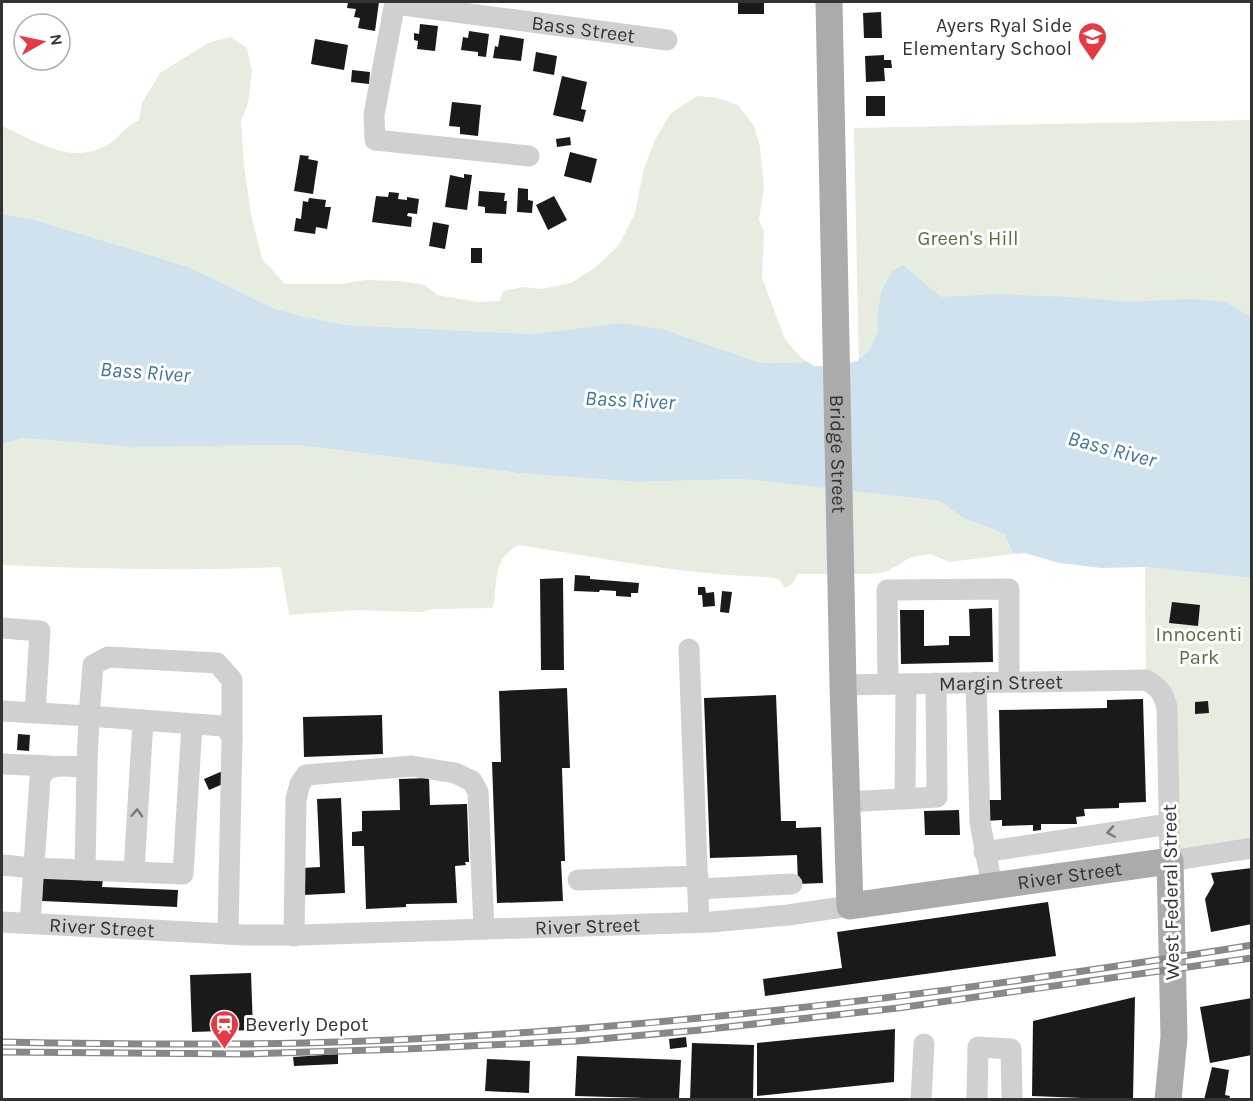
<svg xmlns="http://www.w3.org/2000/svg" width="1253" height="1101" font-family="Karla,sans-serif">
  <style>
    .green { fill: #e6ecdf }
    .water { fill: #cfe2ee }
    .building { fill: #1a1a1a }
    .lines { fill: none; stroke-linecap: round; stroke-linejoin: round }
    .minor { stroke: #d0d0d0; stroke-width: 21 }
    .major { stroke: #ababab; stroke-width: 27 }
    .rail-casing { stroke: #888; stroke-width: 7 }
    .rail { stroke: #fff; stroke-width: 4.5; stroke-dasharray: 14; stroke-linecap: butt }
    .oneway { stroke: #7a7a7a }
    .labels { text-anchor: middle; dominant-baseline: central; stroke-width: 6; stroke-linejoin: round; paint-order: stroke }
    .poi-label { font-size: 20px; fill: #333; stroke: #fff; text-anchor: end }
    .street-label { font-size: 20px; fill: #333; stroke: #fff }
    .park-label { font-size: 20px; fill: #56703f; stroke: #fff }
    .water-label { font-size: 21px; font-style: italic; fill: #3f7597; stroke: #fff }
  </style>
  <rect width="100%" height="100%" fill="#fff"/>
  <!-- green -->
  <path class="green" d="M230,37L247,48L252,71L248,103L241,121L244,165L251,214L262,259L285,284H342L365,280L399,281L425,285L437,295L478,302L500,301L503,291L523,287L542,289L571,283L596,267L619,245L635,213L644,168L655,140L670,114L697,96L717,98L738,105L754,126L760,147L764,187L759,220L764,232L762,278L785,339L801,358L808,362L761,363L663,329L620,323L532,334L348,325L310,318L275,309L189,267L32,219L2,214V126C34,140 71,166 107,145C119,138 124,127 139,120L142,103L160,73L208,43Z
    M1251,120V360L859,371L854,128Z
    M23,438L132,447L299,445L518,473L637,482L743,479L940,501L963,518L1005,534L1013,554L949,562L931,554L911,557L886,572L872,574H798L792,584L785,588L779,579L769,577C685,575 603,558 519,545C492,558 498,582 493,608L434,609L421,612L355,610L289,615L281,567C188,571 95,569 2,565V444Z
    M1145,567L1251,578V848L1170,861L1167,708L1146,680Z"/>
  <!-- water -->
  <path class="water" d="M2,214L32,219L189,267L275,309L310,318L348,325L532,334L620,323L663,329L761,363L808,362L814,366H835L857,361L870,350L878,331L877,314L882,290L892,272L903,265L941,297L1000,294L1085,298L1126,302L1192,299L1225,302L1251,317V578L1145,567L1101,568L1059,563L1025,553L1013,554L1005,534L963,518L940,501L743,479L637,482L518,473L299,445L132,447L23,438L2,444Z"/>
  <!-- building -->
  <path class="building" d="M348,2H379L375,31L358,28L360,18L354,17L356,9L347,8Z
    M738,2H764V14H738Z
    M881,12L882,38H864L863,13Z
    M420,24L438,26L435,51L417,49L418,41L414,40V33L419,34Z
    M469,31L489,34L486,57L478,56V52L461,50L463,37L468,38Z
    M500,35L524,39L521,61L493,58L495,46L498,47Z
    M315,39L348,45L344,70L311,64Z
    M536,52L557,56L554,75L533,71Z
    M884,55V60H891L892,68H884L885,81L866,82L865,56Z
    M352,70L370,72L369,84L351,82Z
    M562,76L587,82L581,109L586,110L583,122L553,115Z
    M866,96H885V116H866Z
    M452,102L481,105L478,136L460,134V127L449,126Z
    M570,137L571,145L557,147L556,139Z
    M570,152L597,159L591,183L564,176Z
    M300,155L309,156L308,159L318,161L313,194L294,191Z
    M464,174L472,175L467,210L445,207L450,175L464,178Z
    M518,188L528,189V200L533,201L532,213L517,212Z
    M479,191L505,193L504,201H507L506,214L485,213V207L478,206Z
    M389,192L399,193L398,199L407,200V197L419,199L417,214L408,213L407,216L412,217L411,227L372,222L376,196L388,197Z
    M554,196L567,220L548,230L536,205Z
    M309,198L326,200L325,207H331L327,229L316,227L315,234L294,231L296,218L301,219L303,201L308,202Z
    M433,222L449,225L445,249L429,246Z
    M471,248H482V263H471Z
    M575,575L590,576V579L639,583L638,593H631V597L616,596V591L600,590L599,592L574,591Z
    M563,578L564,670H541L540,579Z
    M698,587H705L706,593L714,592L715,606L703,607L702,595H698Z
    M722,591L732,592L729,613L720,612Z
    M1172,602L1200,605L1198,626L1169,623Z
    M992,608L993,662L901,664L900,610H924V646L949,645V636H970L969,609Z
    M567,688L570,768H562L565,861H561L563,901L497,903L492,762H501L499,691Z
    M776,695L781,821H796V828L821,827L823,883L798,884L797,855L710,858L704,698Z
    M1143,699L1146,802L1119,803V808L1084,809L1085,816L1076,817L1077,824H1041V830L1033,831V825L1002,826V820L986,821L985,800H1001L999,710L1107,708V700Z
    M1208,701L1209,713L1195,714V702Z
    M382,715L383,754L304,757L303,717Z
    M18,734L30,735L29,751L17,750Z
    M225,770L230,781L209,790L204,779Z
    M429,778L430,805L467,804L469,862H465L466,865L455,866L457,903L406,904V907L366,909L364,846H352V832L362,831V811L400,810L399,779Z
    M341,798L345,893L303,895L302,868L320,867L317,799Z
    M959,810L960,835H925L924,811Z
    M1252,868V924L1211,932L1205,899L1214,883L1211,873Z
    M43,877L103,879L102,887L178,890L177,907L42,901Z
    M1048,902L1056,956L765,996L763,979L842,968L837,932Z
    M251,973L253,1030L192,1032L190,975Z
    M1135,997L1133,1100L1032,1096L1033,1021Z
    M1252,998V1055L1210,1063L1200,1007Z
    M895,1029L894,1082L757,1096V1043Z
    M686,1037L687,1047L670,1049L669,1039Z
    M692,1043L754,1045L753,1100H690Z
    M338,1054V1064L294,1066L293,1057Z
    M577,1056L681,1060L679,1099L575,1096Z
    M487,1059L530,1061L529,1093L485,1091Z
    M1212,1067L1229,1070L1225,1095L1230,1096L1229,1100H1204Z"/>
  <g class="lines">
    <!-- minor -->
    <g class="minor">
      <path d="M395,2L374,115L375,140L529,156"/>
      <path id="s1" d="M395,4L667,40"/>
      <path d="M2,628L40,631L35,713"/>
      <path d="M689,649L699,922"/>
      <path d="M976,682L980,823L992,886"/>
      <path d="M888,684L887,590L1009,589V681"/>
      <path id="s2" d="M843,685L1146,680C1159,687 1164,694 1167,708L1170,861L1252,848"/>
      <path d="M2,711L89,716L93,665L108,657L217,663L232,680V738"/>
      <path d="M2,764L50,766"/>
      <path d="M905,799L906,684"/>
      <path d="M846,802L937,797L936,683"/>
      <path d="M984,852L1169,824"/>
      <path d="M2,865L34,868L183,874L192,724"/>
      <path d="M85,870L87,764"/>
      <path d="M134,872L143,720"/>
      <path d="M578,880L698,876"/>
      <path d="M698,889L792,884"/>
      <path id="s3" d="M2,922L245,935H300L711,922L788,915L850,906"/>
      <path d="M30,923L40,779C46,761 67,767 83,767L87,764L89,716L222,726L228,730L232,738L228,934"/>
      <path d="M294,936L296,799L300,784L306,775L412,766L455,773L472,781L478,792L484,929"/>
      <path d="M921,1100L924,1044"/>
      <path d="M977,1100L978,1047L1011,1049L1012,1100"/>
    </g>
    <!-- major -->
    <path class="major" id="s4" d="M829,2L843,685L850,906L1170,861L1174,1037L1168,1100"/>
    <defs>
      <path id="rail" d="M2,1042C103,1044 203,1045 304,1043C544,1037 783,1013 1021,980C1098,969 1175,958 1252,945
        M2,1052L246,1054L405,1049L577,1041L700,1030L898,1008L1252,958"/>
    </defs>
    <!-- rail casing -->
    <use href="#rail" class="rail-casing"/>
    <!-- rail -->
    <use href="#rail" class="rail"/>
  </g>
  <!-- one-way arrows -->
  <defs><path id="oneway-chevron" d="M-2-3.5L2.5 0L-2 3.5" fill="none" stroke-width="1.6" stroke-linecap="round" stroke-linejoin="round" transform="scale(1.5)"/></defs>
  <g class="oneway">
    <use href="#oneway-chevron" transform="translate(137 813) rotate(-87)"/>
    <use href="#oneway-chevron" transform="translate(1111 832) rotate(171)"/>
  </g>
  <!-- icons -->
  <defs>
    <symbol id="school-pin" viewBox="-11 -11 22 30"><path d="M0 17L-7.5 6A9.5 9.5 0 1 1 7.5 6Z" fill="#e63946" stroke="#fff"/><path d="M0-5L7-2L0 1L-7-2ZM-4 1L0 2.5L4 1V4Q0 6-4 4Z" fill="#fff"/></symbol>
    <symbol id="station-pin" viewBox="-11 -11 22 30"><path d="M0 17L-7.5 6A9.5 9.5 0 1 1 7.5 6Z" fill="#e63946" stroke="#fff"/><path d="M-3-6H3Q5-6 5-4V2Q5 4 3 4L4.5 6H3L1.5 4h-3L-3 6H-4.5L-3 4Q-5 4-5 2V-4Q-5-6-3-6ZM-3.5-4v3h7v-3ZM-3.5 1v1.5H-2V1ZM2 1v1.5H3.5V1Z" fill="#fff"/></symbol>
  </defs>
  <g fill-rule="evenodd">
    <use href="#school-pin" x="1076" y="20" width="33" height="45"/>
    <use href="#station-pin" x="208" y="1008" width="33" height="45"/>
  </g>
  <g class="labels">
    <!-- poi labels -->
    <g class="poi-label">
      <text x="1072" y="25">Ayers Ryal Side<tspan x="1072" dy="23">Elementary School</tspan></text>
      <text x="245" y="1024" text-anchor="start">Beverly Depot</text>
    </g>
    <!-- street labels -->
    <g class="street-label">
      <text stroke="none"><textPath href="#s1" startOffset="190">Bass Street</textPath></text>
      <text stroke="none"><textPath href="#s4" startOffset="452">Bridge Street</textPath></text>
      <text stroke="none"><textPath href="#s2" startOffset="158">Margin Street</textPath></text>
      <text stroke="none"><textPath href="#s4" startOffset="1126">River Street</textPath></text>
      <text transform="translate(1171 892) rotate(-91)">West Federal Street</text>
      <text stroke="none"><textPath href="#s3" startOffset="586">River Street</textPath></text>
      <text stroke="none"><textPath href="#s3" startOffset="100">River Street</textPath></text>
    </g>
    <!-- park labels -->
    <g class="park-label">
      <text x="968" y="238">Green's Hill</text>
      <text x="1199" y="634">Innocenti<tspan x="1199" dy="23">Park</tspan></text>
    </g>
    <!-- water labels -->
    <g class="water-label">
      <text transform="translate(145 372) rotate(4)">Bass River</text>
      <text transform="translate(630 400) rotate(3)">Bass River</text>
      <text transform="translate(1112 449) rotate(15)">Bass River</text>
    </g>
  </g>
  <!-- border -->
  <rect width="1253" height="1101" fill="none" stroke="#333333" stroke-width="6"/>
  <!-- north arrow -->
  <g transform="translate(42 42) rotate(81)"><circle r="28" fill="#ffffff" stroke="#adadad" stroke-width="1.5"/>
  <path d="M0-4.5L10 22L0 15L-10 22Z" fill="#e63946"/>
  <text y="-9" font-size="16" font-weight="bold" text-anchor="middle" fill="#333333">N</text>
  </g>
</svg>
